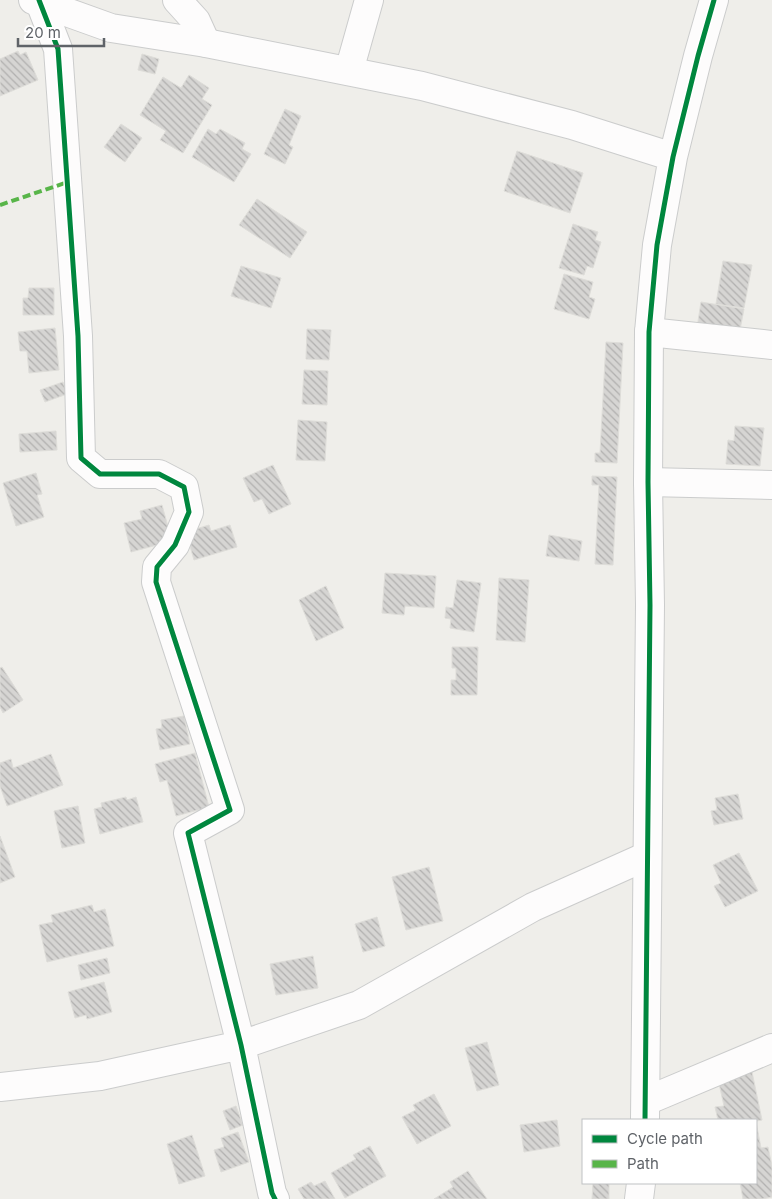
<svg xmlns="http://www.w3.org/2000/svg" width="772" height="1199" font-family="Inter,sans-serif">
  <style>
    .building { fill: url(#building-back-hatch); stroke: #deddd9 }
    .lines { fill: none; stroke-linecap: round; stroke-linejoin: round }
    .minor-casing { stroke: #cbcccc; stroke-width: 30 }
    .tertiary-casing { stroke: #cbcccc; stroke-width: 30 }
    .minor { stroke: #fdfcfc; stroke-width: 28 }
    .tertiary { stroke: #fdfcfc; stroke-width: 28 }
    .quiet { stroke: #58b549; stroke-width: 4; stroke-dasharray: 8 4; stroke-linecap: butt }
    .cycleway-casing { stroke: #fff; stroke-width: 8 }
    .cycleway { stroke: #00873e; stroke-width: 5 }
  </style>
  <defs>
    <pattern id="building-back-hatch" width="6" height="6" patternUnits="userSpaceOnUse" patternTransform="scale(1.25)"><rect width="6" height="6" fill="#d6d5d3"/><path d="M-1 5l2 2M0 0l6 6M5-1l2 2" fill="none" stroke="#b1b0af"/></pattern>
  </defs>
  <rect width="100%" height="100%" fill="#efeeea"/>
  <!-- building -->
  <path class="building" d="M18,51L20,55L26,52L38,80L0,96V59Z
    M142,54L159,59L155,74L138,70Z
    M189,75L209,88L202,99L212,105L183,153L160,140L166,131L140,115L163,77L181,88Z
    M285,109L301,116L289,145L293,147L285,164L264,154Z
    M121,124L142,138L125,162L104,147Z
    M208,129L216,134L220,129L245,143L242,149L251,154L234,182L192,157Z
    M517,151L583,173L570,213L504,191Z
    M257,199L307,232L290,258L239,225Z
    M573,224L598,232L595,240L601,242L593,268L587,266L584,275L559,268Z
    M723,261L752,265L744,308L716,304Z
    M241,266L281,278L271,308L231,296Z
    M564,274L593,282L589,297L595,299L589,319L554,309Z
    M29,288H54V315H23V298H28Z
    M701,302L744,309L739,335L697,328Z
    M55,328L59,370L29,373L27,351H20L18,332Z
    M307,329L331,330L329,360L306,359Z
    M606,342L623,343L617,463L595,462V453H600Z
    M304,370L328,371L327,405L302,404Z
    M63,382L67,394L45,402L40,390Z
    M298,420L327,422L325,461L296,460Z
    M735,426L764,428L760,466L726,464L728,440L734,441Z
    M56,431L57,450L20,452L19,434Z
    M273,465L291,504L269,514L262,499L254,502L243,478Z
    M36,473L42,494L37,495L44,517L16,526L3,483Z
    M592,476L617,477L613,565L595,564L599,485H592Z
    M162,505L172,541L131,552L124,523L142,519L140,511Z
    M209,525L211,531L230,525L237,547L194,560L186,532Z
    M549,535L582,541L579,561L546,556Z
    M385,573L436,576L434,608L405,606L404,615L382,613Z
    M499,578L529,580L525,642L496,640Z
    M457,580L481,583L474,632L450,628L451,619L445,618L446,607L453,608Z
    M326,586L344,628L316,641L299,600Z
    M452,647H478L477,695H451V680H456V668H452Z
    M2,667L23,700L3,713L0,707V668Z
    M184,716L190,744L160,750L156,729L162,728L161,720Z
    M195,753L209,807L176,816L167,780L160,782L155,764Z
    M51,754L63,785L7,806L0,786V763L11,759L13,768Z
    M738,794L743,819L714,825L711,811L717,810L715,798Z
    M126,797L127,800L136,797L143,822L100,834L94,809L102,807L101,803Z
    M78,806L85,843L62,848L54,811Z
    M0,836L15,877L0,883Z
    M739,853L758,891L725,907L714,886L721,883L713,865Z
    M429,867L443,921L406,930L392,877Z
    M92,905L94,912L105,909L114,946L47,962L39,925L53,922L51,915Z
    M377,917L385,946L363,952L355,924Z
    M313,956L318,988L276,995L270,964Z
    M107,958L110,973L81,980L78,965Z
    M104,982L112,1012L87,1019L86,1015L75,1018L68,992Z
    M487,1042L499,1085L477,1091L465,1048Z
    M752,1072L762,1120L756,1121L718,1120L715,1107L724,1106L718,1079Z
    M434,1094L451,1126L417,1144L402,1117L416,1110L413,1105Z
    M236,1106L243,1125L230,1130L223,1111Z
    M557,1120L560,1146L524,1152L520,1125Z
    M756,1122L761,1148L768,1147L772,1166V1197L762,1199H743L740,1183H756Z
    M238,1132L249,1162L221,1172L214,1150L224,1147L221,1138Z
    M192,1135L205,1176L179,1184L167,1144Z
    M370,1146L386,1176L345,1198L331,1173L356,1159L353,1155Z
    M468,1171L487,1199H434L453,1187L450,1182Z
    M325,1181L335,1199H304L298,1189L311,1182L314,1186Z
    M593,1183H609V1199H592Z"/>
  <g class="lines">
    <defs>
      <path id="minor" d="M39,0L58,49L78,336L81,458L100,474H159L184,487L189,512L175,545L157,567L156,582L230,810L188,833L241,1045L272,1193L275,1199
        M177,0L196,21L206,43
        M349,71L369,0
        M649,332L772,345
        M648,482L772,485
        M0,1087L100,1076L241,1045L359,1005L533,907L647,856
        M646,1101L772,1048"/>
      <path id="tertiary" d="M33,0L111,28L206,43L422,86L572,125L673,157
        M645,1120L650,605L648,482L649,332L657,245L673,157L698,56L714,0
        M639,1199L641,1183"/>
    </defs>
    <!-- minor casing -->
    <use href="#minor" class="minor-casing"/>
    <!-- tertiary casing -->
    <use href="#tertiary" class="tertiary-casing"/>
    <!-- minor -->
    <use href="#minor" class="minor"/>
    <!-- tertiary -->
    <use href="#tertiary" class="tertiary"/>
    <!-- quiet -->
    <path class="quiet" d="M0,205L68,182"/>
    <defs>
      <path id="cycleway" d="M39,0L58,49L78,336L81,458L100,474H159L184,487L189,512L175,545L157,567L156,582L230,810L188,833L241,1045L272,1193L275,1199
        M645,1120L650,605L648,482L649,332L657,245L673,157L698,56L714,0"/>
    </defs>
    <!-- cycleway casing -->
    <use href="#cycleway" class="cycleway-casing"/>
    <!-- cycleway -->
    <use href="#cycleway" class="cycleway"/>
  </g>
  <!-- legend -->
  <rect x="582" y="1119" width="175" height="65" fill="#ffffff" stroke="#bfc1c3"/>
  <rect x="592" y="1135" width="25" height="8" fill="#00873e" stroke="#bfc1c3"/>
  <text x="627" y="1144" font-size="15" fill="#5f6368">Cycle path</text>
  <rect x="592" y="1160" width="25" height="8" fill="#58b549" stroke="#bfc1c3"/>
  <text x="627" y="1169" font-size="15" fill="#5f6368">Path</text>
  <!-- scale -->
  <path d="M18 38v8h86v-8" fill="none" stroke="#5f6368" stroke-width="2.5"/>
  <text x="25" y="38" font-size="15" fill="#5f6368" stroke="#ffffff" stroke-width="4" paint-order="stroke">20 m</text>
</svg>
